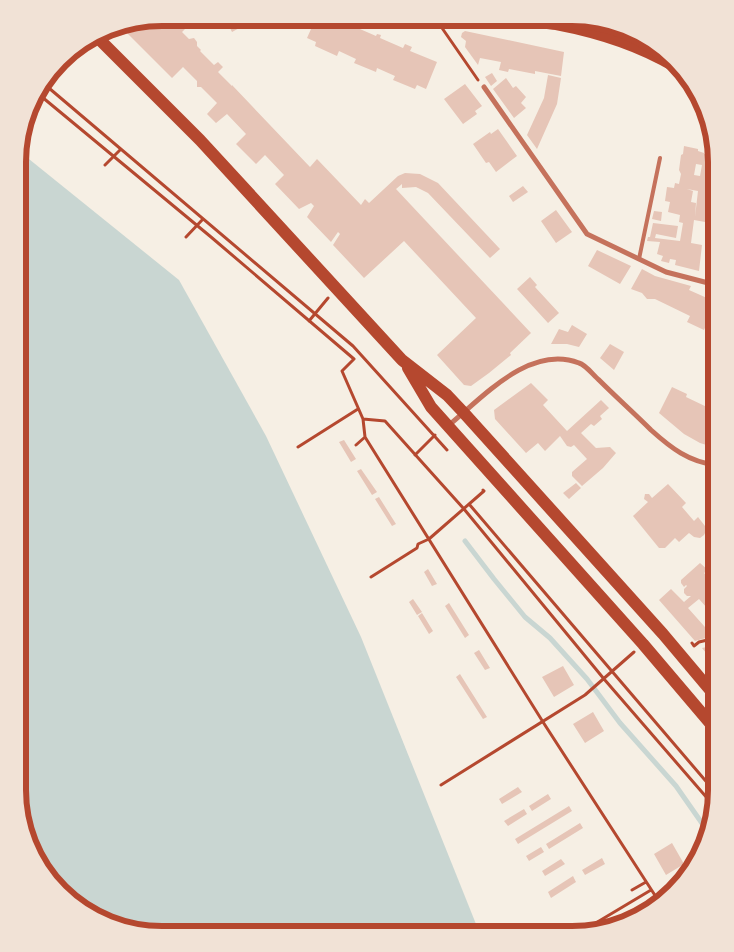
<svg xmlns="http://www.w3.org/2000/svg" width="734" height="952" font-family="Helvetica,sans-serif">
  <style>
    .water { fill: #c9d6d2 }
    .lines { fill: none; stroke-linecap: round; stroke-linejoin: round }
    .stream { stroke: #c9d6d2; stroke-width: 5 }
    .building { fill: #e6c5b7; fill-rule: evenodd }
    .path { stroke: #b5482f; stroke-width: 3 }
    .service { stroke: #c5725c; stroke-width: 4 }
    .minor { stroke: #c5725c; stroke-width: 5 }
    .secondary { stroke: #b5482f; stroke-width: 10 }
    .primary { stroke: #b5482f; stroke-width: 12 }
    .rim { fill: none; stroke: #b5482f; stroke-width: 6 }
  </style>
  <rect width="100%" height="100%" fill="#f6efe4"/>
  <!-- water -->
  <path class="water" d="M19,151L179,280L266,436L361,637L480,934L144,933L82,910L33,854L18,790Z"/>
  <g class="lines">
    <!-- stream -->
    <path class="stream" d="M465,541L494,579L525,617L550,638L587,679L620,723L676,786L706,829"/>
  </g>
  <!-- building -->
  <path class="building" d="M160,18H173L185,29L182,32L189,39L194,38L197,42V46L201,50L200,51L214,65L218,62L223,67L218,72L232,86V85L310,167L317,159L361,205L365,199L369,203L398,176L405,173L420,174L438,183L500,249L490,258L428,193L416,187L402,188V184L396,189L531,333L510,353L511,355L489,373L471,386L464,385L437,355L476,318L404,241L364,278L333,245L340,234L338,232L331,242L307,217L314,206L311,203L299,209L275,184L284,175L265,155L256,164L236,144L246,134L227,114L216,123L207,114L217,103L201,87H197V81L183,67L172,78L119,25L136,22L142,28Z
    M225,18H250L252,21L232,32Z
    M316,18H334L346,23L348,19L354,22L353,26L376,36L377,34L381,35L380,38L403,48L405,44L412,47L410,51L437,62L426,89L417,85L415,89L393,80L395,76L377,68L376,72L354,63L356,59L339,51L337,56L315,46L316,42L307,38Z
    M465,31L564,52L561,76L535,71V74L509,69L508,72L499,70L501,62L480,58L478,65L465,47L466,41L461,37L462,33Z
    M492,73L497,81L491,86L485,77Z
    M548,75L561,78L557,104L537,149L527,135L544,98Z
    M506,78L513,88L516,86L526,97L521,103L526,108L514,118L493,89Z
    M465,84L482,106L475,111L477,114L463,124L444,99Z
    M498,129L517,156L496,172L489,162L486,163L473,144L490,132L491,134Z
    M684,146L698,149V151L704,153L703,161L704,154L714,156L713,164H716L714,200H716V212L707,211L705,222L694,220L691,243L702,245L699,271L675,265L676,260L670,259L669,263L661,261L663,256L657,254L660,242L647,241L648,237H650L653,223L678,226L676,238L656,234L655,238L680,241L683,223L679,222L680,215L668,212L670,202L665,201L667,187L674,188L675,183L679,184L681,174L679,170L681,155L683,154ZM696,164L702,165L700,176L694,175ZM687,189L698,191L695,217L696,203L691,202L693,191Z
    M523,186L528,192L513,202L509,196Z
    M556,210L572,232L556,243L541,221Z
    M654,211L662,212L661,221L652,219Z
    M597,250L631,266L620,284L588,266Z
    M642,269L655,276L691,286L689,290L716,302V315L712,313L704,330L687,322L690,316L655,299H647L642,293L631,289Z
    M530,277L537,285L535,287L559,313L548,323L517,289Z
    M572,325L587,334L579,347L567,344H551L559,329L568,332Z
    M610,344L624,352L614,370L600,358Z
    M531,383L548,400L543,405L567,431L601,400L609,408L600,416L602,419L594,426L591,424L581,433L596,448L610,447L616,453L603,468L582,486L572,476V472L587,459L574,445L571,447L567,446L560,436L545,451L538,443L526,453L495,419L494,410Z
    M672,387L687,394L686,397L709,408L710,405L716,408V442L713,447L700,443L684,434L659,413Z
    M344,440L356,459L351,462L339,442Z
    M361,469L377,492L372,495L357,471Z
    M576,483L581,488L569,499L563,493Z
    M668,484L686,503L682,507L694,521L698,517L705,526L706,531L704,535L700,538L694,537L689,533L679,542L675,538L665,548H659L633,516L648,502L644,499L645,494H649L652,498Z
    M379,497L396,524L392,526L375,499Z
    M700,563L708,570L704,573L711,580L709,582L712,587L716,583V618L699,599L688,608L713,636L695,641L659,600L671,589L686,604L684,602L691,596H687L684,593V589L687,586L686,585L684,587L681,583V580Z
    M428,569L437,584L432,586L424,572Z
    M413,599L422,612L417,615L409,602Z
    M449,603L469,635L465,638L445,606Z
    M422,613L433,631L429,634L418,616Z
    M716,645V665L702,648Z
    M479,650L490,668L485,670L474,653Z
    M563,666L574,685L554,697L542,677Z
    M460,674L487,717L483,719L456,677Z
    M593,712L604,731L585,743L573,724Z
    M518,787L522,792L502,804L499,799Z
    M548,794L551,799L532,811L529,806Z
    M569,806L572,811L518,844L515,839Z
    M524,809L527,814L508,826L504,821Z
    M580,823L583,828L549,849L546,844Z
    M672,843L684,864L666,875L654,854Z
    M541,847L544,852L529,861L526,856Z
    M602,858L605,864L585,875L582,870Z
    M561,859L565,864L545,876L542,871Z
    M573,876L576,882L551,898L548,892Z"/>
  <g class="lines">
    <!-- path -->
    <path class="path" d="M436,18L443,20
      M474,18L472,25L443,20L442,28L478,80
      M43,83L353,346L447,450
      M36,92L211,237L354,359L342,371L363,419L365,437L543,722L658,900
      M105,165L121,149
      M186,237L203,219
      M309,321L328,298
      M363,419L385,421L464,509L604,679L714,806
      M356,445L365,437
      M298,447L358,409
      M415,455L435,435
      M469,504L716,793
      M371,577L417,548L418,544L429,539L484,491L483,490
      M692,643L694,646L699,642L716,638
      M441,785L585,695L634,652
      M632,890L646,882
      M579,933L651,890"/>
    <!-- service -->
    <path class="service" d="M639,259L660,158"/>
    <!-- minor -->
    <path class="minor" d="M484,87L587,234L666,272L716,285
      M449,425C483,397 530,344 579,363C586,365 593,375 599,380C616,397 634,413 651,430C671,448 689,462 716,465"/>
    <!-- secondary -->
    <path class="secondary" d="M510,19C525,22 541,23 556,25C598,33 637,45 674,67"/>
    <!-- primary -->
    <path class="primary" d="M96,36L200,140L402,360L447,395L464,413L663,634L716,697
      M408,368L431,407L643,644L716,730"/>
  </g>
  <!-- crop -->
  <path d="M0 0H734V952H0ZM162 26H572A136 136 0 0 1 708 162V790A136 136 0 0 1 572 926H162A136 136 0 0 1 26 790V162A136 136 0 0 1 162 26Z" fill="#f1e2d6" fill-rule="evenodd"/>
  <path class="rim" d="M162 26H572A136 136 0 0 1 708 162V790A136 136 0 0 1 572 926H162A136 136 0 0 1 26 790V162A136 136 0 0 1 162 26Z"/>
</svg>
